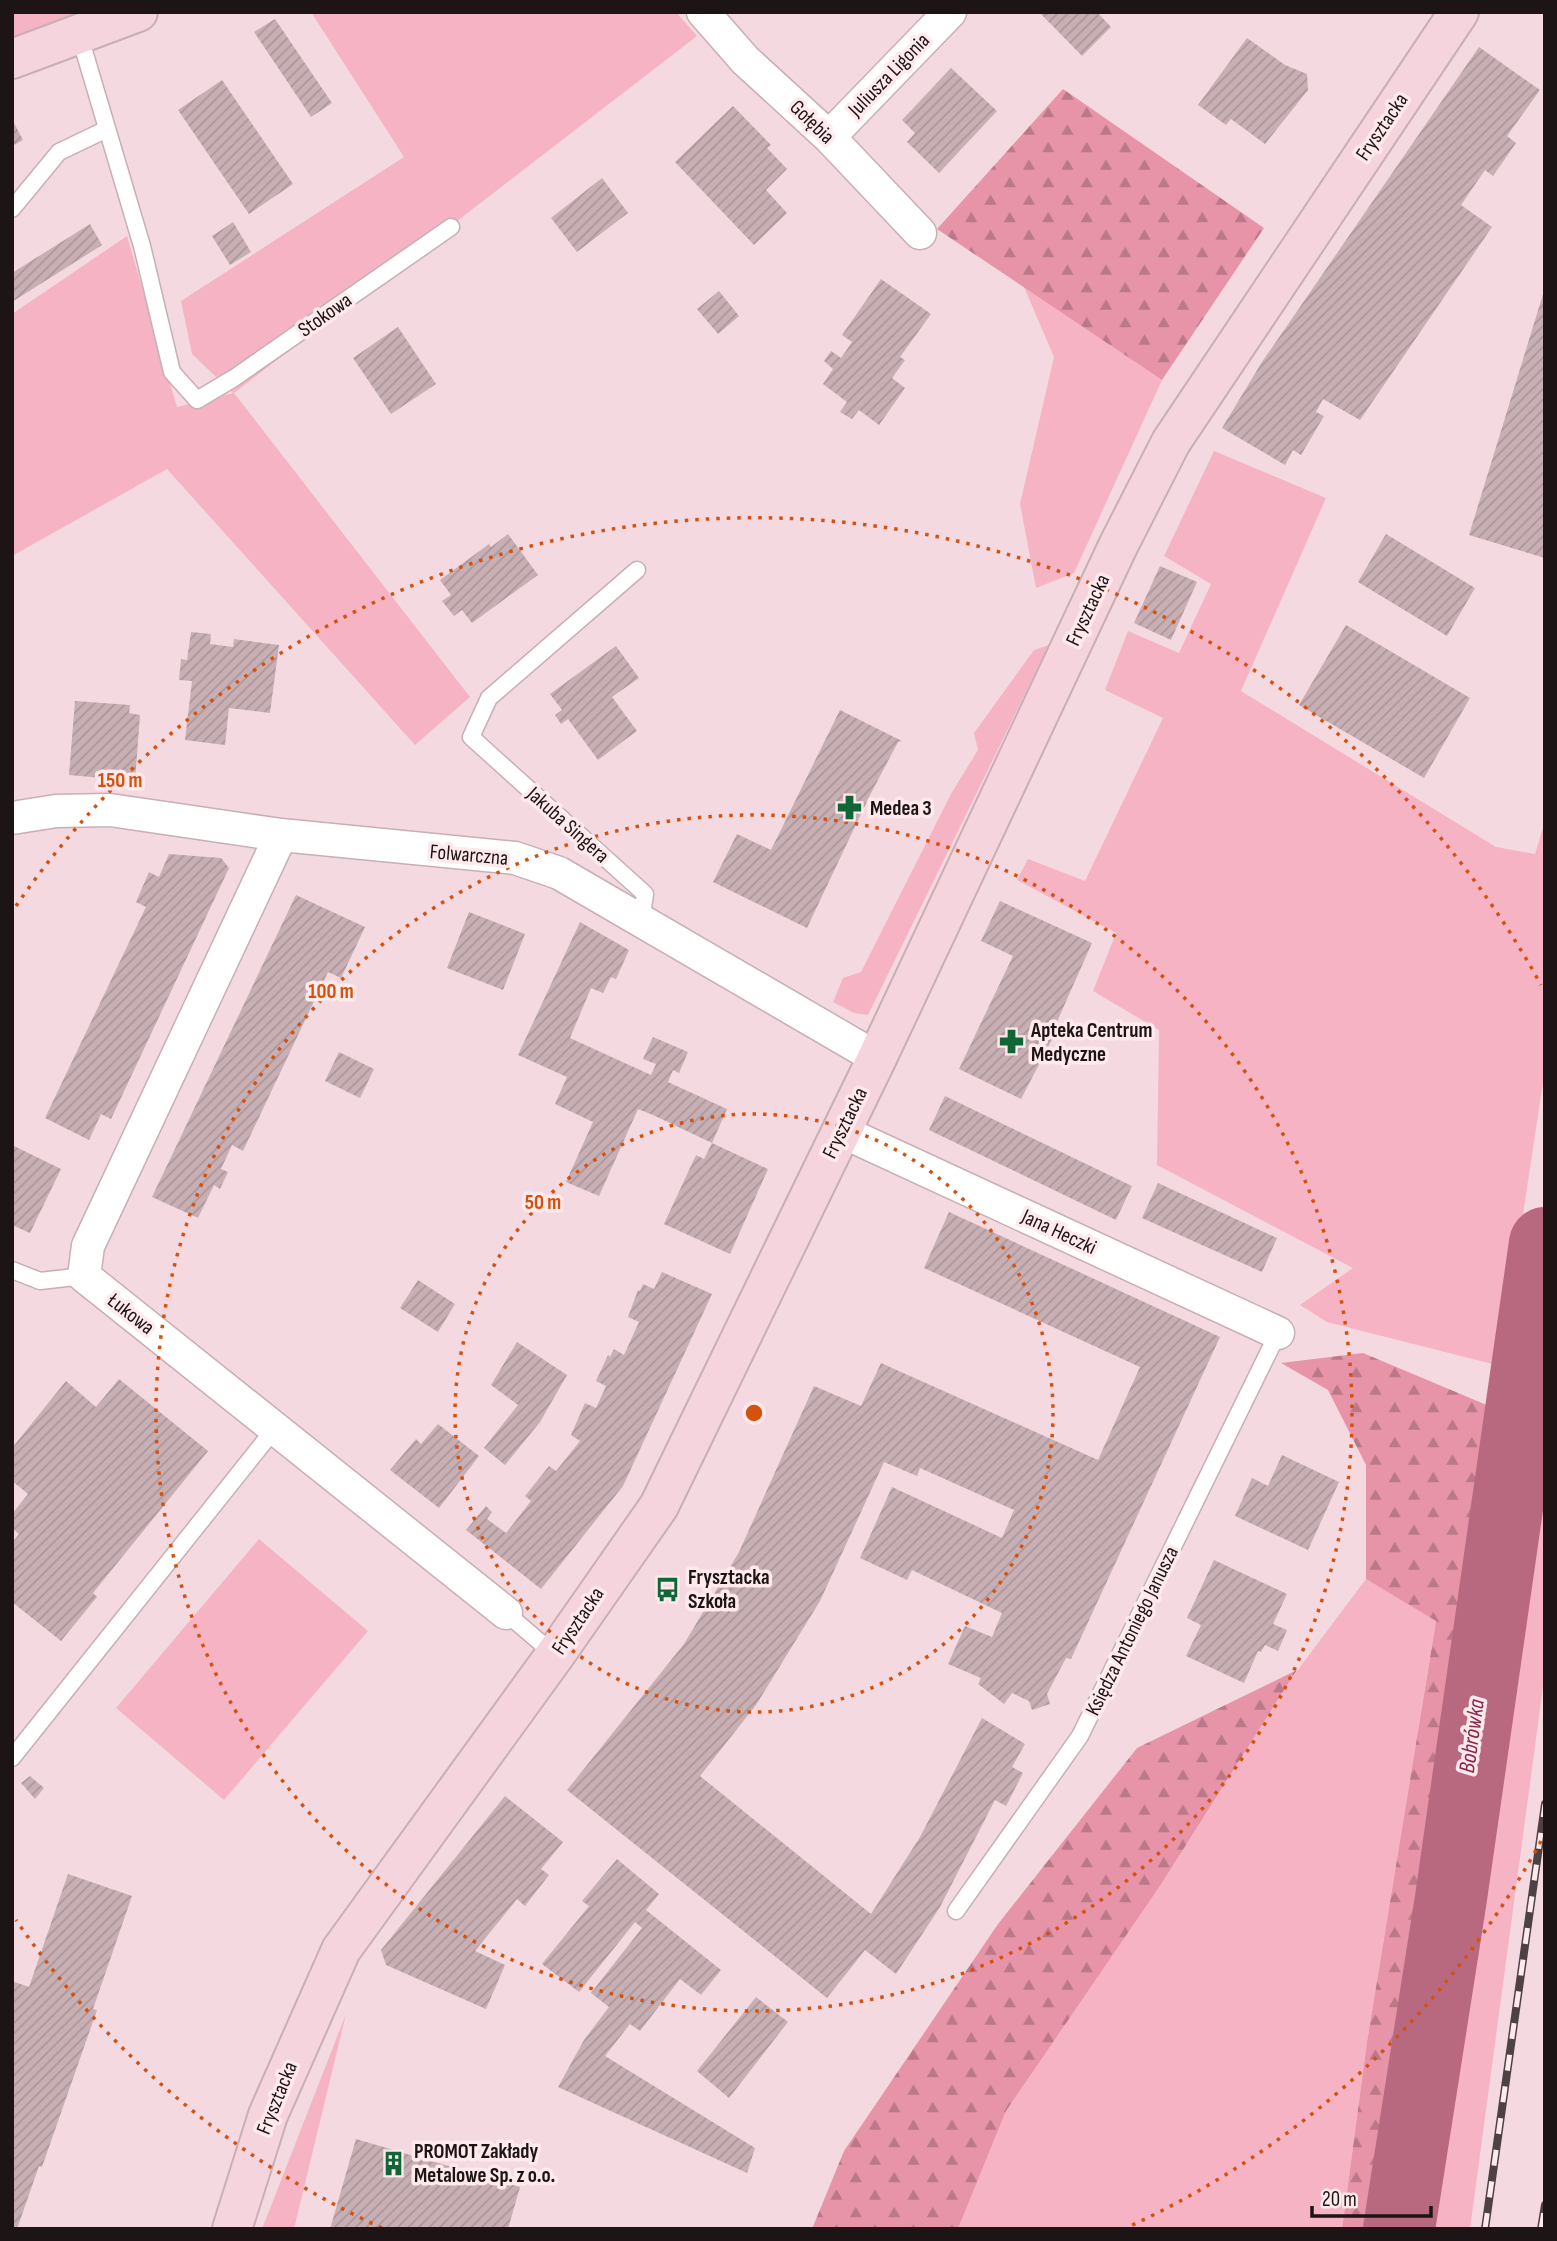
<svg xmlns="http://www.w3.org/2000/svg" width="1557" height="2241" font-family="'Sofia Sans Condensed',sans-serif">
  <style>
    .grass { fill: #f6b3c3 }
    .forest { fill: url(#forest-firs) }
    .lines { fill: none; stroke-linecap: round; stroke-linejoin: round }
    .river { stroke: #b8697f; stroke-width: 72 }
    .building { fill: url(#building-hatch) }
    .lane-casing { stroke: #c8afb4; stroke-width: 19 }
    .street-casing { stroke: #c8afb4; stroke-width: 35 }
    .secondary-casing { stroke: #c8afb4; stroke-width: 42 }
    .lane { stroke: #fff; stroke-width: 16 }
    .street { stroke: #fff; stroke-width: 32 }
    .secondary { stroke: #f6d4dd; stroke-width: 38 }
    .rail-casing { stroke: #4e4144; stroke-width: 8 }
    .rail { stroke: #fee9ed; stroke-width: 5; stroke-dasharray: 16; stroke-linecap: butt }
    .ring { fill: none; stroke: #d4520d; stroke-width: 3.5; stroke-dasharray: 3.5 7 }
    .labels { text-anchor: middle; dominant-baseline: central; stroke-width: 7; stroke-linejoin: round; paint-order: stroke }
    .street-label { font-size: 21px; fill: #1d1416; stroke: #fee9ed }
    .poi-label { font-size: 21px; font-weight: bold; fill: #1d1416; stroke: #fee9ed; text-anchor: start }
    .water-label { font-size: 23px; font-style: italic; fill: #882749; stroke: #fee9ed }
    .centre { fill: #d4520d; stroke: #fee9ed; stroke-width: 3.5 }
    .ring-label { font-size: 21px; text-anchor: middle; font-weight: bold; fill: #d4520d; stroke: #fee9ed; stroke-width: 7; stroke-linejoin: round; paint-order: stroke }
  </style>
  <defs>
    <pattern id="forest-firs" width="22" height="20" patternUnits="userSpaceOnUse" patternTransform="scale(1.75)"><rect width="22" height="20" fill="#e794a9"/><path d="M5 1l3.5 6h-7zM16 11l3.5 6h-7z" fill="#bb7889"/></pattern>
    <pattern id="building-hatch" width="6" height="6" patternUnits="userSpaceOnUse" patternTransform="scale(1.75)"><rect width="6" height="6" fill="#c8afb4"/><path d="M-1 1l2-2M0 6l6-6M5 7l2-2" fill="none" stroke="#ab969a"/></pattern>
  </defs>
  <rect width="100%" height="100%" fill="#f4dae0"/>
  <!-- grass -->
  <path class="grass" d="M12,12H88L12,46Z
    M311,12H676L697,36L234,393L470,697L415,745L167,469L12,556V314L127,236L177,407L233,393L192,354L181,301L404,157Z
    M1024,287L1162,380L1074,573L1036,588L1020,504L1054,357Z
    M1214,451L1326,498L1241,691L1496,847L1535,854L1545,822V1069L1500,1366L1327,1322L1300,1305L1353,1268L1157,1165L1159,1030L1093,991L1116,933L1017,880L1028,859L1085,881L1163,718L1105,690L1128,631L1179,653L1211,584L1164,556Z
    M1049,645L868,1015L854,1013L833,1002L843,978L861,972L952,792L978,750L974,733L1034,650Z
    M1545,1430V1672L1470,2229H1429L1490,1841Z
    M259,1539L368,1631L224,1800L116,1708Z
    M1366,1579L1436,1620L1367,2042L1342,2229H958L1006,2111L1160,1886L1297,1671Z
    M346,2014L294,2229H262Z"/>
  <!-- forest -->
  <path class="forest" d="M1063,89L1264,228L1162,380L937,229Z
    M1363,1353L1501,1411L1380,2229H1342L1367,2042L1436,1621L1366,1579V1465L1328,1390L1281,1363Z
    M1297,1670L1160,1886L1006,2111L958,2229H812L844,2151L998,1924L1137,1748Z"/>
  <g class="lines">
    <!-- river -->
    <path class="river" d="M1399,2229L1451,1898L1545,1243"/>
  </g>
  <!-- building -->
  <path class="building" d="M1039,12H1097L1111,27L1082,56Z
    M275,19L332,103L311,117L254,32Z
    M1247,38L1285,65L1307,74L1308,90L1265,144L1231,119L1226,125L1198,105Z
    M1479,47L1540,90L1507,136L1516,143L1493,176L1485,170L1461,205L1492,227L1360,420L1323,399L1316,412L1324,416L1301,455L1293,450L1285,465L1222,428L1262,362Z
    M951,68L997,111L939,173L907,142L915,133L902,120Z
    M222,80L293,184L249,214L178,110Z
    M733,106L771,145L767,148L787,169L766,190L787,213L754,245L675,162Z
    M12,119L23,140L12,146Z
    M602,178L628,213L577,252L551,218Z
    M233,222L251,252L230,265L212,236Z
    M90,224L102,245L12,302V273Z
    M881,279L931,314L900,357L905,360L892,378L905,388L879,425L859,410L852,419L840,412L847,402L823,384L833,369L824,361L831,351L841,358L852,342L842,335Z
    M719,291L739,316L718,334L697,309Z
    M1544,291H1545V558L1469,535Z
    M398,327L436,384L391,414L353,358Z
    M508,534L538,575L472,623L462,610L454,616L442,601L451,595L440,580L489,544L491,547Z
    M1386,534L1475,588L1447,636L1358,582Z
    M1160,566L1197,582L1171,640L1134,623Z
    M1346,625L1470,698L1424,778L1299,705Z
    M191,632L211,634L210,644L233,647L234,639L279,645L270,713L229,708L225,745L185,740L192,681L179,680L181,659L187,660Z
    M616,646L639,678L612,697L637,731L598,760L568,719L561,724L555,715L562,710L550,694Z
    M75,701L130,705L129,713L140,715L135,781L69,775Z
    M840,710L902,741L898,742L869,797L807,928L713,882L737,834L771,850Z
    M169,854L221,858L229,868L111,1119L101,1114L89,1140L45,1118L146,907L136,902L149,872L159,877Z
    M296,895L365,927L341,978L328,972L243,1151L232,1145L221,1169L228,1172L220,1189L214,1185L198,1218L152,1197Z
    M1000,901L1092,943L1056,1024L1059,1026L1021,1099L959,1069L1013,956L981,941Z
    M469,912L525,934L503,990L447,968Z
    M580,922L629,950L616,979L611,977L603,993L591,988L570,1038L651,1075L656,1064L643,1059L653,1037L688,1052L679,1073L673,1070L668,1082L727,1109L712,1143L768,1169L730,1254L664,1224L696,1155L704,1159L712,1143L653,1115L638,1109L599,1196L566,1182L593,1122L555,1104L567,1077L518,1055Z
    M339,1052L374,1069L360,1098L325,1081Z
    M945,1096L1132,1186L1116,1220L929,1130Z
    M12,1145L61,1169L30,1233L12,1225Z
    M1158,1183L1277,1238L1262,1272L1142,1218Z
    M949,1212L1220,1337L1071,1659L1066,1658L1047,1694L1050,1704L1032,1710L1029,1701L1012,1693L1004,1704L978,1684L981,1678L948,1664L965,1626L992,1637L1002,1613L912,1570L907,1580L860,1558L892,1487L1002,1538L1014,1510L920,1468L917,1476L884,1462L820,1601L756,1705L700,1776L871,1914L920,1837L982,1718L1025,1744L1012,1767L1023,1773L1006,1806L995,1800L940,1907L896,1974L865,1950L827,1998L567,1790L684,1644L739,1552L814,1386L861,1406L881,1363L1098,1460L1140,1367L924,1268Z
    M662,1272L712,1294L623,1486L541,1589L466,1530L486,1506L492,1512L487,1519L506,1533L531,1501L525,1496L549,1466L556,1471L580,1441L571,1435L585,1403L596,1408L606,1386L596,1381L608,1355L610,1357L614,1349L624,1355L639,1322L628,1317L638,1290L640,1291L643,1284L654,1289Z
    M418,1280L455,1304L438,1332L400,1308Z
    M517,1342L567,1375L540,1422L505,1465L484,1448L518,1405L491,1385Z
    M119,1379L208,1451L93,1593L97,1597L61,1641L12,1602V1543L19,1534L12,1528V1514L28,1494L12,1481V1448L66,1381L96,1407Z
    M438,1424L479,1456L439,1508L390,1470L416,1439L421,1444Z
    M1282,1455L1339,1482L1308,1550L1235,1516L1252,1478L1268,1486Z
    M1214,1560L1287,1594L1273,1624L1287,1630L1278,1651L1265,1645L1261,1652L1258,1651L1244,1683L1186,1656L1201,1625L1187,1618Z
    M30,1776L44,1788L35,1799L21,1783Z
    M505,1796L563,1842L541,1869L549,1875L525,1906L517,1899L475,1951L505,1965L486,2009L386,1965L381,1950Z
    M617,1859L659,1894L646,1910L721,1970L701,1995L680,1979L640,2031L630,2024L605,2056L755,2148L747,2173L558,2087L584,2040L609,2007L591,1993L642,1928L635,1922L579,1992L542,1964L589,1906L582,1901Z
    M68,1874L132,1896L93,2009L97,2010L42,2167L39,2166L17,2229H12V1981L29,1987Z
    M756,1997L788,2022L729,2098L697,2071Z
    M356,2139L520,2187L508,2229H330Z"/>
  <g class="lines">
    <defs>
      <path id="lane" d="M79,34L142,246L172,372L197,400L234,378L451,227
        M12,209L59,152L107,129
        M637,570L489,698L471,737L645,894L641,922
        M12,1270L40,1281L84,1276
        M506,1613L555,1655
        M12,1758L276,1427
        M956,1911L1080,1736L1278,1333"/>
      <path id="street" d="M703,12L745,60L829,137L920,233
        M829,137L950,12
        M12,818L56,811L110,810L281,835L515,858L559,873L877,1058
        M281,835L88,1246L84,1276L506,1613
        M841,1131L1278,1333"/>
      <path id="secondary" d="M12,59L138,12
        M232,2229L268,2115L341,1950L555,1655L659,1506L877,1058L1118,546L1171,442L1459,12"/>
    </defs>
    <!-- lane casing -->
    <use href="#lane" class="lane-casing"/>
    <!-- street casing -->
    <use href="#street" class="street-casing"/>
    <!-- secondary casing -->
    <use href="#secondary" class="secondary-casing"/>
    <!-- lane -->
    <use href="#lane" class="lane"/>
    <!-- street -->
    <use href="#street" class="street"/>
    <!-- secondary -->
    <use href="#secondary" class="secondary"/>
    <defs>
      <path id="rail" d="M1485,2229L1545,1804
        M1541,2229L1545,2205"/>
    </defs>
    <!-- rail casing -->
    <use href="#rail" class="rail-casing"/>
    <!-- rail -->
    <use href="#rail" class="rail"/>
  </g>
  <!-- distance rings -->
  <g class="ring">
    <circle cx="754" cy="1413" r="299"/>
    <circle cx="754" cy="1413" r="598"/>
    <path d="M1541 1841A896 896 0 0 1 1126 2228M382 2228A896 896 0 0 1 16 1920M16 906A896 896 0 0 1 1541 985"/>
  </g>
  <!-- icons -->
  <defs>
    <symbol id="pharmacy-bare" viewBox="-9 -9 18 18"><path d="M-2-6h4v4h4v4h-4v4h-4v-4h-4v-4h4Z" fill="#116638" stroke="#fee9ed" stroke-width="2.5" paint-order="stroke"/></symbol>
    <symbol id="bus-bare" viewBox="-9 -9 18 18"><path d="M-5-6H5V4H4V6H2V4H-2V6H-4V4H-5ZM-3.5-4V0h7V-4ZM-3.5 1.2v1.5H-2V1.2ZM2 1.2v1.5H3.5V1.2Z" fill="#116638" stroke="#fee9ed" stroke-width="2.5" paint-order="stroke"/></symbol>
    <symbol id="building-bare" viewBox="-9 -9 18 18"><path d="M-4-6H4V6H1V3H-1V6H-4ZM-2.5-4.3h1.7v1.8h-1.7ZM.8-4.3h1.7v1.8H.8ZM-2.5-1h1.7V.8h-1.7ZM.8-1h1.7V.8H.8Z" fill="#116638" stroke="#fee9ed" stroke-width="2.5" paint-order="stroke"/></symbol>
  </defs>
  <g fill-rule="evenodd">
    <use href="#pharmacy-bare" x="832" y="790" width="35" height="35"/>
    <use href="#pharmacy-bare" x="994" y="1024" width="35" height="35"/>
    <use href="#bus-bare" x="650" y="1572" width="35" height="35"/>
    <use href="#building-bare" x="376" y="2146" width="35" height="35"/>
  </g>
  <g class="labels">
    <!-- street labels -->
    <g class="street-label">
      <text transform="translate(889 75) rotate(-46)">Juliusza Ligonia</text>
      <text transform="translate(812 122) rotate(44)">Gołębia</text>
      <text transform="translate(1382 127) rotate(-56)">Frysztacka</text>
      <text transform="translate(325 315) rotate(-35)">Stokowa</text>
      <text transform="translate(1088 610) rotate(-65)">Frysztacka</text>
      <text transform="translate(568 825) rotate(42)">Jakuba Singera</text>
      <text transform="translate(469 855) rotate(5)">Folwarczna</text>
      <text transform="translate(845 1123) rotate(-64)">Frysztacka</text>
      <text transform="translate(1059 1232) rotate(25)">Jana Heczki</text>
      <text transform="translate(131 1314) rotate(38)">Łukowa</text>
      <text transform="translate(578 1621) rotate(-56)">Frysztacka</text>
      <text transform="translate(1132 1631) rotate(-64)">Księdza Antoniego Janusza</text>
      <text transform="translate(277 2098) rotate(-68)">Frysztacka</text>
    </g>
    <!-- poi labels -->
    <g class="poi-label">
      <text x="870" y="808">Medea 3</text>
      <text x="1031" y="1030">Apteka Centrum<tspan x="1031" dy="24">Medyczne</tspan></text>
      <text x="688" y="1577">Frysztacka<tspan x="688" dy="24">Szkoła</tspan></text>
      <text x="414" y="2151">PROMOT Zakłady<tspan x="414" dy="24">Metalowe Sp. z o.o.</tspan></text>
    </g>
    <!-- water labels -->
    <g class="water-label">
      <text transform="translate(1472 1736) rotate(-82)">Bobrówka</text>
    </g>
  </g>
  <circle cx="754" cy="1413" r="10" class="centre"/>
  <g class="ring-label">
    <text x="120" y="787">150 m</text>
    <text x="331" y="998">100 m</text>
    <text x="543" y="1209">50 m</text>
  </g>
  <!-- border -->
  <rect width="1557" height="2241" fill="none" stroke="#1d1416" stroke-width="28"/>
  <!-- scale -->
  <path d="M1312 2206v10h119v-10" fill="none" stroke="#1d1416" stroke-width="3.5"/>
  <text x="1322" y="2206" font-size="21" fill="#1d1416" stroke="#fee9ed" stroke-width="5" paint-order="stroke">20 m</text>
</svg>
